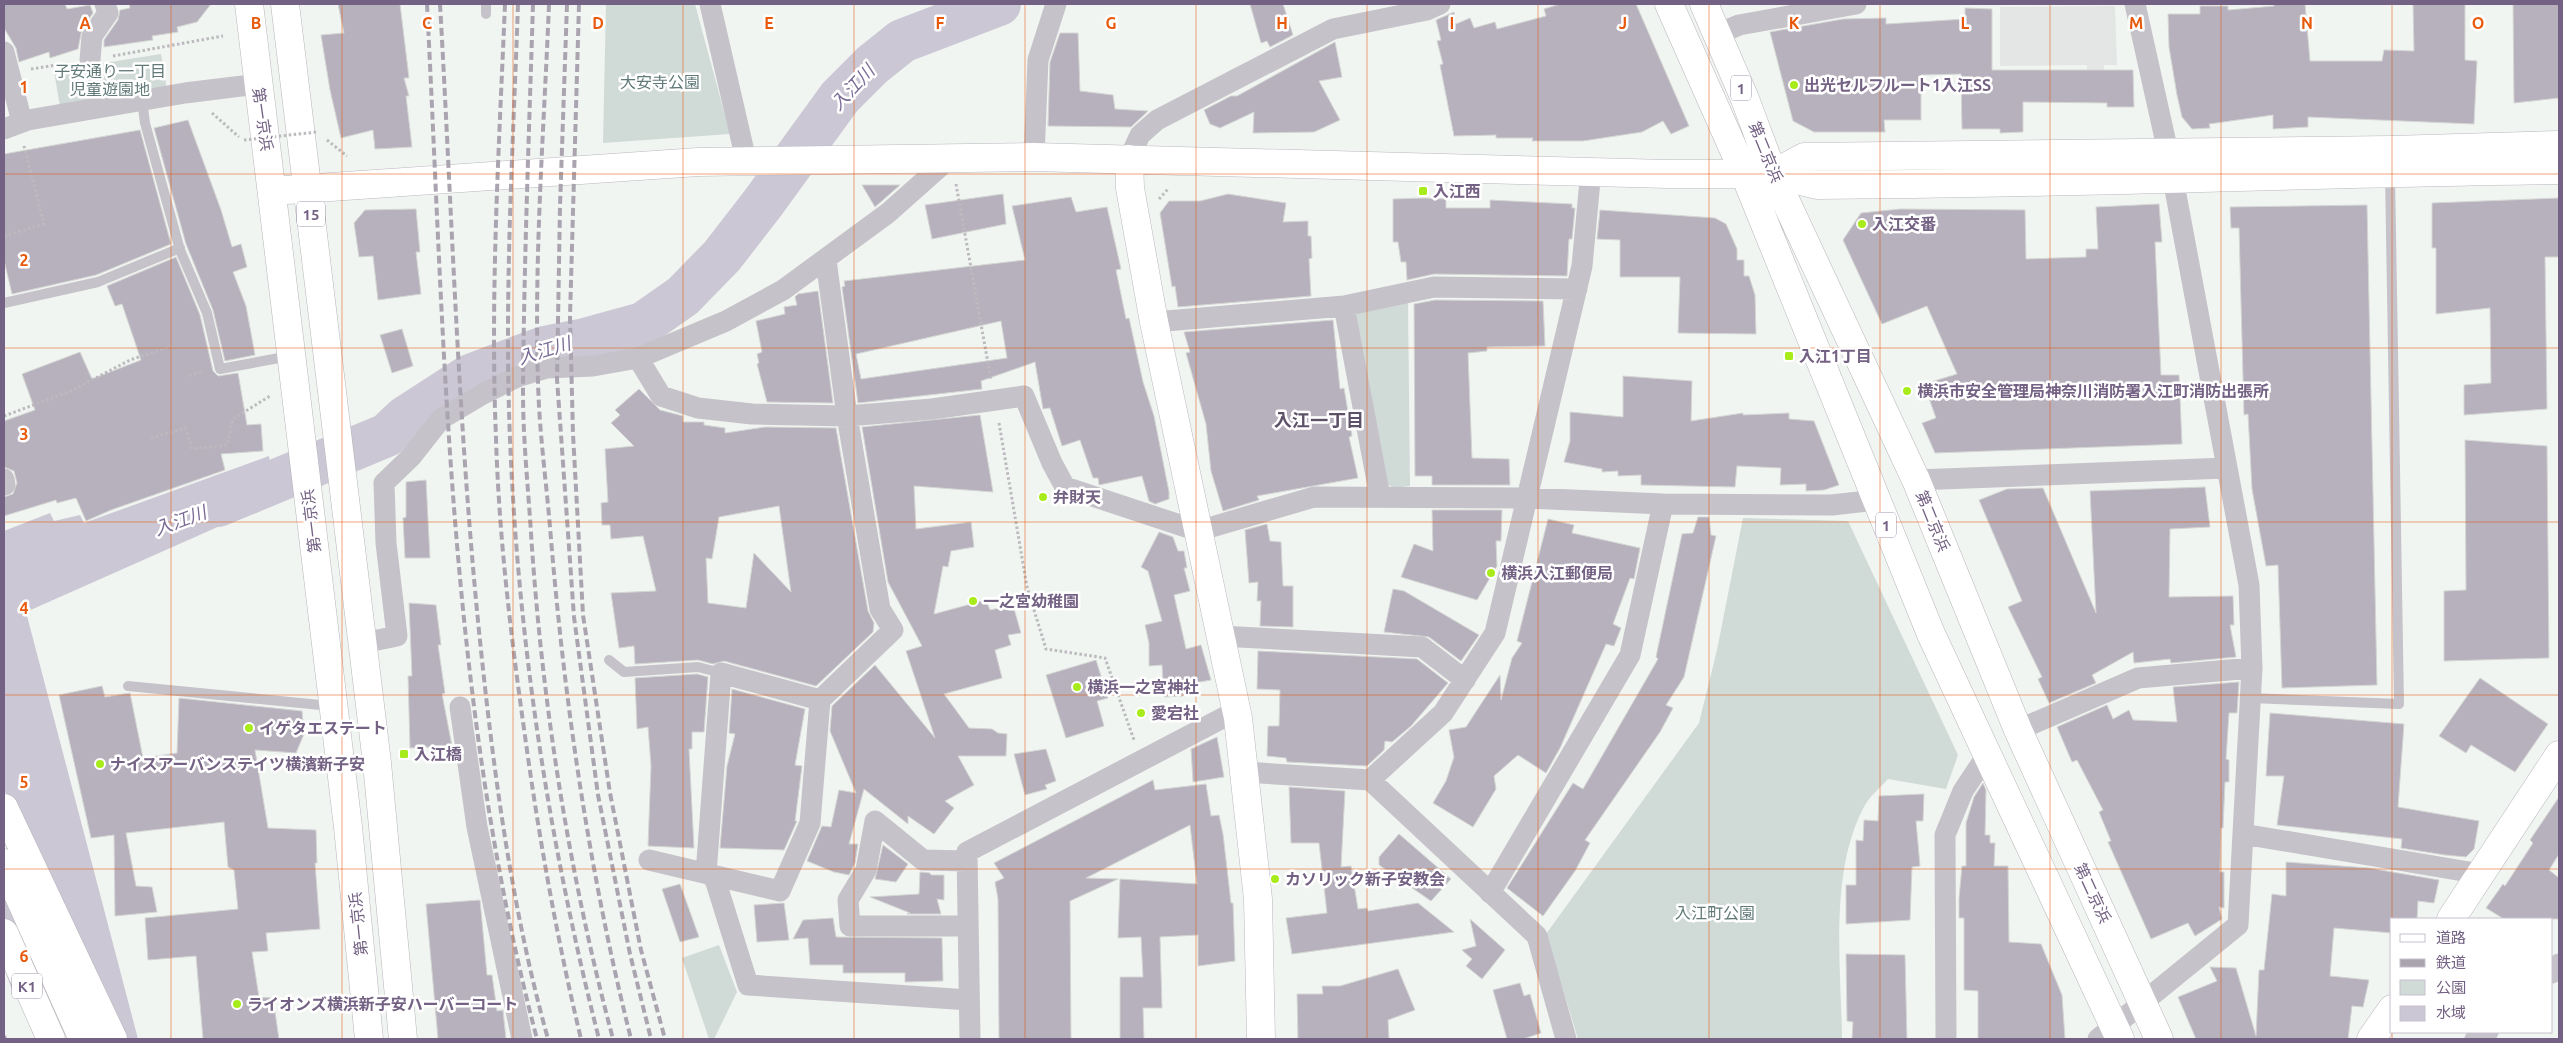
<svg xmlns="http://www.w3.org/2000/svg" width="2563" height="1043" font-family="Ubuntu,'Noto Sans JP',sans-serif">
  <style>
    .built { fill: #e3e6e5 }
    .green { fill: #d0dad7 }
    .water { fill: #cbc7d4 }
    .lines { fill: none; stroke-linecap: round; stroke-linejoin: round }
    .river { stroke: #cbc7d4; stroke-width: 44 }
    .building { fill: #b7b1bd; stroke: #d4d6d4; fill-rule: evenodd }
    .secondary-casing { stroke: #bbb6c0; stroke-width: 29 }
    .highway-casing { stroke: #b8b4bb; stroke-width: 29 }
    .path { stroke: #bcb9bf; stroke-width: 3; stroke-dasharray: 2.5 2.5; stroke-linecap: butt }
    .lane { stroke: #c6c2c9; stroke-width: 10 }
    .street { stroke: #c6c2c9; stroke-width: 21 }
    .secondary { stroke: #fff; stroke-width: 28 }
    .highway { stroke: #fff; stroke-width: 28 }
    .rail { stroke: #aaa4b0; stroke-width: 4; stroke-dasharray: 8 4; stroke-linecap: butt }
    .path-bridge { stroke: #bcb9bf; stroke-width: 3; stroke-dasharray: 2.5 2.5; stroke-linecap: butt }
    .grid { fill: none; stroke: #e8590c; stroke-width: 1; stroke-opacity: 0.55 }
    .poi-dot { fill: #a7ec1a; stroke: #fff; stroke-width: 2 }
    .labels { text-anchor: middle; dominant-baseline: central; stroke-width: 5; stroke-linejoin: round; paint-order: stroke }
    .shield { fill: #fff; stroke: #9e91a9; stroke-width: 1 }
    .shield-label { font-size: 15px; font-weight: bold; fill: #746284 }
    .park-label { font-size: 16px; fill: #617a78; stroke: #fff }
    .poi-label { font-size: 16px; font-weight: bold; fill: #746284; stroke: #fff; text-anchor: start }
    .street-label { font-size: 16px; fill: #746284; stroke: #fff }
    .water-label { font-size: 18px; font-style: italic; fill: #7b6c96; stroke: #fff }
    .neighbourhood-label { font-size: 18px; font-weight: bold; fill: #5d5168; stroke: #fff }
    .grid-label { font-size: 16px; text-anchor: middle; font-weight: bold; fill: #e8590c; stroke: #fff; stroke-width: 5; stroke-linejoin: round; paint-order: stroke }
  </style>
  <rect width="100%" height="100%" fill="#f1f5f1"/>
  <!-- built -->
  <path class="built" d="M2115,6L2117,65H2104V70L2087,71V65L2000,66V7Z"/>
  <!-- green -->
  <path class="green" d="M606,4H695L730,134L603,143Z
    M161,54L167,90L60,107L54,71Z
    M1408,301L1410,486L1394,488L1385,483L1351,312Z
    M1743,518L1848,521L1958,755L1946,789L1888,779C1881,787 1871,795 1865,805C1829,869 1841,967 1842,1039H1578L1546,934L1699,723L1717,650Z
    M719,945L737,992L714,1039H709L682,958Z"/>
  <!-- water -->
  <path class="water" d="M269,456L276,501L26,612L138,1039H124L4,790V531L50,513L54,521L80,515L84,523Z"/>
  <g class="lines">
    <!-- river -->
    <path class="river" d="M218,505L387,435L405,418L470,376L544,348L585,340L643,324L683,296L722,256L763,203L840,97L872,65L902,41L999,4
      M4,899L31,978"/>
  </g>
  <!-- building -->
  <path class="building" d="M4,4H65L67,9L90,5L93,13L82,29L78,49L50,58L49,52L19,62L16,48L4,28Z
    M129,4H211L197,22L177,27L178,32L152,36L153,40L104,47V40L118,20L120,10L130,8Z
    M338,4H400L409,78H404L409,96H406L412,147L375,149L373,130L341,138L330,90L321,35L344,33Z
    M1250,4H1283L1293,35L1270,47L1267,41L1261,43Z
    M1560,4H1636L1689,126L1671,134L1663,121L1642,132L1583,141H1532L1533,138H1496V135L1454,136L1440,65L1443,64L1437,41L1441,40L1436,20L1454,12L1456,24L1470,18L1474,28L1495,22L1497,29L1546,16L1544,9Z
    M2274,4H2305L2310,61H2382L2384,50L2414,51L2413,4H2465V60L2477,61L2474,124L2308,117V127L2273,129V115L2209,124L2210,128L2192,129L2182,117L2177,95L2169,47L2168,14H2200V6H2228V10L2274,6Z
    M2513,4H2559V98L2514,103Z
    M1965,8L1992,9V70H2133L2134,107H2107V103L2023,102V132L2000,133V129H1962L1961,74L1921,75V120H1884L1885,132H1814L1793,121L1770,32L1843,19L1886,18V24L1965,19Z
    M1060,33H1078L1080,91L1113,95L1115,109L1148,111L1131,127L1048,126L1050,62Z
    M1335,42L1342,77L1319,81L1340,120L1314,132L1253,133L1254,112L1220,128L1210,124L1204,110L1231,96H1237Z
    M188,120L221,210L232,247L241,244L247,267L233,272L246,306L255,355L225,361L213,310L186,244L154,128Z
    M140,130L171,244L96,275L12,294L4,260V154Z
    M862,185H900L875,207Z
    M1003,194L1006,224L932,239L925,205Z
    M1228,194L1286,203L1283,222L1308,221V236H1311L1312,258L1309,259L1311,296L1178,307L1175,286L1172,287L1160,213L1169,201H1200Z
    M1071,197L1076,212L1107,207L1121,269L1116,270L1126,319L1129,318L1143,382L1154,416L1169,492V499L1155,504L1149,501L1142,476L1099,485L1098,478H1093L1080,440L1062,446L1050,408L1043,409L1035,362L981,381L982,389L858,403L842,287L845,286L844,281L1025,260L1012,206ZM1001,321L1007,358L861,379L856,354Z
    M1424,198L1446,199V208H1490V200L1572,204V208H1575L1572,239H1569L1567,276L1434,274L1407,280L1406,262H1401L1398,242H1393V199Z
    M2559,198V257H2545L2547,409L2464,415V385L2491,383L2490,308L2436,314V248H2432V203Z
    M2159,204L2162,242H2155L2161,375H2179L2182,444L1935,453L1922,423L1936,418L1924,384L1957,374L1927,306L1882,324L1843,240L1861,213L1900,209L2025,210L2026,259L2086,257V249H2098L2096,207Z
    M2367,205L2377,685L2282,688L2278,565L2266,566L2252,489L2248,414L2244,415L2239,228H2231L2230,207Z
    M416,209L420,252H416L421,294L378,300L373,256L359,257L354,223L365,210Z
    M1600,210L1715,218L1726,224L1737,249V260H1744V276H1749L1755,295L1756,334L1678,333L1680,277H1620V240L1597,239Z
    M176,257L200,315L213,371L218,376L238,373L247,425L261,424L263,451L221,454L225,470L111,510L86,521L76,498L57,503L56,500L4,516V497L13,494L17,483L14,471L4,467V421L35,410L22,374L80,352L92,379L141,360L122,304L115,306L107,286Z
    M818,291L833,403L767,402L757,364L759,363L757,354L762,352L756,321L785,314L784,307L797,305L795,297L798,294Z
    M1435,300L1543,301L1545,346L1487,347V351L1468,353L1472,458L1509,459L1510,485H1432V476H1415L1414,304Z
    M1333,320L1340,389L1344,388L1352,436L1349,437L1358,478L1257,496L1259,500L1223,511L1211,471L1206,424L1186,353L1190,352L1184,332Z
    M402,329L413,366L392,373L380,335Z
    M1623,376L1692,381L1691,421L1743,413V415L1789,413V419L1814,421L1839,485L1824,490L1806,491V484L1780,485L1781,468L1737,466L1735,487L1641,485V475L1618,476V471L1602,472V469L1564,462L1570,441V412L1623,417Z
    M639,389L660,410L683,416V422H704V425L725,428V433L765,427L836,428L868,611L874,623L873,632L816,686L724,661L713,664L698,660L635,664L634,646L619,648L611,593L656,591L643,536L611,539L610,525H602L601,503L608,502L605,449L634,446L611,423L620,415L615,410ZM779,506L791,592L754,553L746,608L708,603L706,558L712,559L719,517Z
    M980,415L993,492L914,486L916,529L971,522L974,547L951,551L948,567L943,566L934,614L986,600L990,610L1013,605L1021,633L1008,635L1011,645L995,650L1002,678L944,694L969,728L992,729L998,733L1007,734L1006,756H958L974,785L945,801L954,808L934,834L908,816V824L864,789L849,844H858L855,863L849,875L834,872L807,861L822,826L831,827L839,790L856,793L830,731L832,706L875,665L935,738L906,651L922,646L888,582L862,427Z
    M2465,440L2547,446L2549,658L2444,661V591L2466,590Z
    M426,480L430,558H405L403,518L406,517V482Z
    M2205,487L2210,527L2170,529L2169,597L2233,596L2234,625H2230L2236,657L2171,663L2170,659L2134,663L2133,652L2092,675L2096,683L2049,703L2038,679L2042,677L2008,607L2022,601L1979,500L2007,489L2043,488L2096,613L2090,491Z
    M1432,510H1502L1501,541H1496L1497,566L1477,600L1401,577L1414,544L1433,551Z
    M1698,517H1709L1711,535L1716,536L1684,677L1666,705L1673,708L1660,732L1585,840L1590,843L1575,871L1543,916L1507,888L1573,783L1583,789L1658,659L1656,657L1682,534L1693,533Z
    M1548,519L1574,525L1572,533L1640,548L1634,579L1630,578L1613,624L1621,628L1614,646L1606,644L1560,748L1546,773L1518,755L1494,776L1496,789L1473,827L1433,803L1446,781L1454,757L1449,730L1466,727L1500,675L1501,700L1512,658L1522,643L1517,641Z
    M1267,524L1270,541L1281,542L1283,586H1293V627L1260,626L1261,601H1257L1258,582L1249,583L1245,530Z
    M1159,532L1173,537L1178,551H1184L1187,568H1184L1190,591L1174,595L1186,649L1201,645L1211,680L1183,685V696L1164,697L1162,665L1149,666V643L1145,625L1162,621L1148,571L1141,567Z
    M1393,589L1404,591L1479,635L1461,661L1429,637L1384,632Z
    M409,603L436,605L441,645H438L445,693L442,694L452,746L410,748L408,676H412Z
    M1258,651L1417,659L1448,683L1411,726L1392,742L1385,741L1384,750L1367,766L1287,762L1286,758L1267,756L1268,726H1279L1280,690L1257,689Z
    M1096,660L1108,698L1097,701L1104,726L1066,738L1046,675Z
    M697,674L708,677L704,732H692V749H689L694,848L648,846L651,766L648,727L637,729L635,678Z
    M2480,678L2548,724L2515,772L2471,745L2466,753L2439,736Z
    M2239,682L2237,713H2229L2226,759L2229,760V782H2225L2223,828H2221L2220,872H2224V908L2219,907L2222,919L2195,936L2188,923L2151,939L2108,842L2111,841L2099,812L2103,810L2077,760L2072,762L2057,727L2107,705L2113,719L2129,710L2133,720L2177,722L2173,687Z
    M102,686L105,697L130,693L143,758L177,753L179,698L302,711L304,734L296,753L255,750L268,828L316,830L317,863H315L320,929L266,933L268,951L252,952L259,997L273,998L279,1039H203L196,956L148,960L145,918L238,909L234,870L228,867L224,822L126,833L136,886L152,887L157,912L115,916L114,835L91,838L59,695Z
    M732,689L805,709L795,765L802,766L795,821H797L784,850L720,848L727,766L735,734L729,733Z
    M2270,713L2404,724L2398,807L2479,821L2474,849L2466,857L2445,855L2401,848L2402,839L2277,825L2284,776H2266Z
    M1217,737L1224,777L1193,782L1191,749Z
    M1046,749L1056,781L1045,785L1047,789L1025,795L1014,754Z
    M1153,780L1155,790L1206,784L1211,816L1219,815L1223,834L1231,903H1233L1235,961L1198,966V935L1160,937L1162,1008H1143L1144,1039H1120V977H1143L1141,937L1118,938L1120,879L1197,884L1190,825L1086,878L1118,879L1070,901L1071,1039H999L998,899L995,882L1004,878L994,863Z
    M1983,783L1986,790L1985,835H1990V843H1995L1994,866H2008L2009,942L2041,944L2062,995L2065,1039H1978V991L1964,990V918H1959V898L1962,866H1966V823L1974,797Z
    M1289,787L1345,791L1341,867L1351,866L1358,909L1367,908L1368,911L1418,903L1454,932L1292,954L1286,918L1327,913L1319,843H1291Z
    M1924,794L1923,821H1916L1920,866L1912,867L1910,920L1846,924V885H1856V840L1863,841L1864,820L1878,821L1879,796Z
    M2559,797V854L2549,870L2559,878V919H2504L2486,908L2503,884L2505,886L2533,843L2530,840Z
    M1399,834L1451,879L1431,901L1379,865V857Z
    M883,845L908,864L896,882L875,879Z
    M2286,862L2369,868L2439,880L2434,903L2418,901L2417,919H2392V933L2334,928L2330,976L2369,980L2363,1007L2352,1006L2348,1039H2196L2178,997L2217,981L2210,967L2236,968L2256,1036L2259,970H2264L2272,894L2286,896Z
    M920,872L930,873L931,875H944V900L937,899L941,914H907L910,913L870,897L919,894Z
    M680,884L699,937L680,942L662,889Z
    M480,900L487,975H492L497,1011L503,1010L506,1039H438L426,904Z
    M784,903L789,940L757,942L754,905Z
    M833,918L836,937L942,938L943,981L905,982V973H843V965H810L808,938L793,939L803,920Z
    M1470,919L1505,950L1482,979L1466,966L1472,959L1462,950L1476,946Z
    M1846,954L1905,955L1907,1039H1852L1853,1022L1847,1021Z
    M1398,969L1415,1010L1388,1020L1389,1039H1298L1297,994H1323L1322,986H1340Z
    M1520,983L1524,996L1530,994L1541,1033L1523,1039H1507L1493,990Z"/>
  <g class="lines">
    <defs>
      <path id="secondary" d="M1129,159L1130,188L1154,322L1238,718L1258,899L1261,1039
        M1773,174L1804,157L2391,150L2559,145
        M272,191L698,162L1034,157L1668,174H1773L1817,185C2064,184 2312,173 2559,170
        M2451,919L2559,755
        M2371,1039L2392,1009"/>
      <path id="highway" d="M249,4L348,827L369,1039
        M285,4L377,763L403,1039
        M1669,4L1745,175L1931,634L2120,1039
        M1704,4L1745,99L1773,174L1916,480L2018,730L2159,1039
        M4,808L113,1039
        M4,863L83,1039
        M4,933L51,1039"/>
    </defs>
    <!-- secondary casing -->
    <use href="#secondary" class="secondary-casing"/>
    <!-- highway casing -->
    <use href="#highway" class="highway-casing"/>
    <!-- path -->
    <path class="path" d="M113,56L223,36
      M31,69L70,63
      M212,113L239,137
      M327,140L347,156
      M956,184L991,380
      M1159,199L1169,188
      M4,236L44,224L24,146
      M189,375L204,372
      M4,416L71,391L130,360L172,346
      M999,423L1027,587L1046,649L1105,658L1134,740
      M151,438L185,428L192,449L227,445L233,419L270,396"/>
    <!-- lane -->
    <path class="lane" d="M486,14V4
      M142,100L145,123L180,250L207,313L220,369L290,356
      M4,303L98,282L180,248
      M609,660L624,672L698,667L721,673
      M128,686L331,706
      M2250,698L2399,704L2390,174"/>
    <!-- street -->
    <path class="street" d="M710,4L746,160
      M1718,34L1739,25L1856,4
      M4,52L22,122
      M90,60L92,36L108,13L105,4
      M4,129L28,120L185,93L258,84
      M1034,157L1038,60L1056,4
      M1129,159L1140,135L1157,120L1333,29L1427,10L1440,4
      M1344,306L1380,497
      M1154,322L1344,306L1434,287L1577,289
      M638,358L661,396L698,408L752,414L847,416L932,409L1024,396L1052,463L1065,487L1198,531L1314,497L1527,498L1663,504L1832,505L1876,500
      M4,479L5,485
      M1916,480L2226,468
      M1220,636L1422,647L1465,680
      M363,643L397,636L386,543L384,483L411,457L441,419L483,394L517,377L547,368L593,366L638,358L726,321L783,290L888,213L951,157
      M460,707L477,827L522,1039
      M2018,730L2138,678L2252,668
      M1244,772L1370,780L1537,936L1566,1039
      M1370,780L1443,713L1495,633L1582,266L1591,170
      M2243,834L2481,874
      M649,860L780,891L810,823L820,700L893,630L880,609L847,416L826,260
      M967,861L923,860L875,821L866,870L848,900L850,926H968
      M706,874L721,673L820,700
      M714,876L748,985L969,1000
      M1490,893L1630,655L1663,504
      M2552,973L2559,964
      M970,1039L967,852L1236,711
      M1946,1039L1945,835L1963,791L1987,755
      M2098,1039L2238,925L2252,668L2249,585L2168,152L2135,4
      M2475,1039L2488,1032"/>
    <!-- secondary -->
    <use href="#secondary" class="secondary"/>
    <!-- highway -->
    <use href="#highway" class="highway"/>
    <!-- rail -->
    <path class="rail" d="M427,4C445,350 448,702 537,1039
      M440,4C452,213 458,423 479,631C493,768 511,907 548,1039
      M505,4C499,147 490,296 496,438C499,538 511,637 525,736C539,838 557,939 581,1039
      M518,4C513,148 504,294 510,439C518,641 549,843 599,1039
      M533,4C529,133 524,262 523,392C523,439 528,486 531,533C542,704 569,874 613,1039
      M549,4C544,129 534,255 538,381C539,430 546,479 550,527C564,700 589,872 631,1039
      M567,4L560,206L557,379L574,617L598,795L630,954L651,1039
      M579,4L570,316L573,434L583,615L610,793L641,950L665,1039
      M4,1036L5,1039"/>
    <!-- path-bridge -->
    <path class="path-bridge" d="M244,140L317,132"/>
  </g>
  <!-- grid -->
  <path class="grid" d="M171,4V1039M342,4V1039M513,4V1039M683,4V1039M854,4V1039M1025,4V1039M1196,4V1039M1367,4V1039M1538,4V1039M1709,4V1039M1880,4V1039M2050,4V1039M2221,4V1039M2392,4V919M4,174H2559M4,348H2559M4,522H2559M4,695H2559M4,869H2559M2392,1032V1039"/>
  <!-- markers -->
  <g class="poi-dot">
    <circle cx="1794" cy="85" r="5"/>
    <rect x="1418" y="186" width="10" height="10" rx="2.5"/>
    <circle cx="1862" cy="224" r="5"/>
    <rect x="1784" y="351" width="10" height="10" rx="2.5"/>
    <circle cx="1907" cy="391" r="5"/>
    <circle cx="1043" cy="497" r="5"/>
    <circle cx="1491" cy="573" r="5"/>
    <circle cx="973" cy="601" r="5"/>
    <circle cx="1077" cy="687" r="5"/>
    <circle cx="1141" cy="713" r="5"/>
    <circle cx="249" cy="728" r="5"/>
    <rect x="399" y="749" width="10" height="10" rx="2.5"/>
    <circle cx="100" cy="764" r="5"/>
    <circle cx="1275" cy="879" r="5"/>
    <circle cx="237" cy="1004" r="5"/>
  </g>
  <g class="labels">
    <!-- shield labels -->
    <g class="shield">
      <rect x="1731" y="75.5" width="20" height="25" rx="4"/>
      <rect x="297" y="201.5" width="28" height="25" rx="4"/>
      <rect x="1876" y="512.5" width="20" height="25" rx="4"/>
      <rect x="12" y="973.5" width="30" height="25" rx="4"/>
    </g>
    <g class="shield-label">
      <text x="1741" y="88">1</text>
      <text x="311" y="214">15</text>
      <text x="1886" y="525">1</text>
      <text x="27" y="986">K1</text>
    </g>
    <!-- park labels -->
    <g class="park-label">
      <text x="110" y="71">子安通り一丁目<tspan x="110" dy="18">児童遊園地</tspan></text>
      <text x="660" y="82">大安寺公園</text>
      <text x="1715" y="913">入江町公園</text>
    </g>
    <!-- poi labels -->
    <g class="poi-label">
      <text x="1804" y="85">出光セルフルート1入江SS</text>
      <text x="1433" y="191">入江西</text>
      <text x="1872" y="224">入江交番</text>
      <text x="1799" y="356">入江1丁目</text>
      <text x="1917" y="391">横浜市安全管理局神奈川消防署入江町消防出張所</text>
      <text x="1053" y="497">弁財天</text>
      <text x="1501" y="573">横浜入江郵便局</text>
      <text x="983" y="601">一之宮幼稚園</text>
      <text x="1087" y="687">横浜一之宮神社</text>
      <text x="1151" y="713">愛宕社</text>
      <text x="259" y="728">イゲタエステート</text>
      <text x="414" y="754">入江橋</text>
      <text x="110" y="764">ナイスアーバンステイツ横濱新子安</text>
      <text x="1285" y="879">カソリック新子安教会</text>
      <text x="247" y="1004">ライオンズ横浜新子安ハーバーコート</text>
    </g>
    <!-- street labels -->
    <g class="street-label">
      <text transform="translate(263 119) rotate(82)">第一京浜</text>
      <text transform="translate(1766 152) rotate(68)">第二京浜</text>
      <text transform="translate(311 521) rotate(-97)">第一京浜</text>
      <text transform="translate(1933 521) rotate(68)">第二京浜</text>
      <text transform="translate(2093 893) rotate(65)">第二京浜</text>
      <text transform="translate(358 924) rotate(-96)">第一京浜</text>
    </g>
    <!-- water labels -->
    <g class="water-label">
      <text transform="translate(852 87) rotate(-47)">入江川</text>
      <text transform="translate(544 350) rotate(-17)">入江川</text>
      <text transform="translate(180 520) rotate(-20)">入江川</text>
    </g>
    <!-- neighbourhood labels -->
    <g class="neighbourhood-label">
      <text x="1319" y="420">入江一丁目</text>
    </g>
  </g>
  <g class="grid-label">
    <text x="85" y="29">A</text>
    <text x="256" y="29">B</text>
    <text x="427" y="29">C</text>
    <text x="598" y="29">D</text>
    <text x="769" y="29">E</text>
    <text x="940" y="29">F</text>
    <text x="1111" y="29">G</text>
    <text x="1282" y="29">H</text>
    <text x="1452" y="29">I</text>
    <text x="1623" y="29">J</text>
    <text x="1794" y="29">K</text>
    <text x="1965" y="29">L</text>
    <text x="2136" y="29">M</text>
    <text x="2307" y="29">N</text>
    <text x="2478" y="29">O</text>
    <text x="24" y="93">1</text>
    <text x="24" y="266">2</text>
    <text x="24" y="440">3</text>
    <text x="24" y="614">4</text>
    <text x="24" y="788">5</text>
    <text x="24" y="962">6</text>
  </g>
  <!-- border -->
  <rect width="2563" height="1043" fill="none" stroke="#746284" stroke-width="10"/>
  <!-- legend -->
  <rect x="2390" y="918" width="162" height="115" fill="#ffffff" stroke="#c7c0ce"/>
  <rect x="2400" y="934" width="25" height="8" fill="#ffffff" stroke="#c7c0ce"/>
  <text x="2436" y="943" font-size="15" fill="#746284">道路</text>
  <rect x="2400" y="959" width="25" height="8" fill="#aaa4b0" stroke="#c7c0ce"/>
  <text x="2436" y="968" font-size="15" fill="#746284">鉄道</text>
  <rect x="2400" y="980" width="25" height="15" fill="#d0dad7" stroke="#c7c0ce"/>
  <text x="2436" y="993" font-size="15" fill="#746284">公園</text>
  <rect x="2400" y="1006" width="25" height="15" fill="#cbc7d4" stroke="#c7c0ce"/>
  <text x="2436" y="1018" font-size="15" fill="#746284">水域</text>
</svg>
